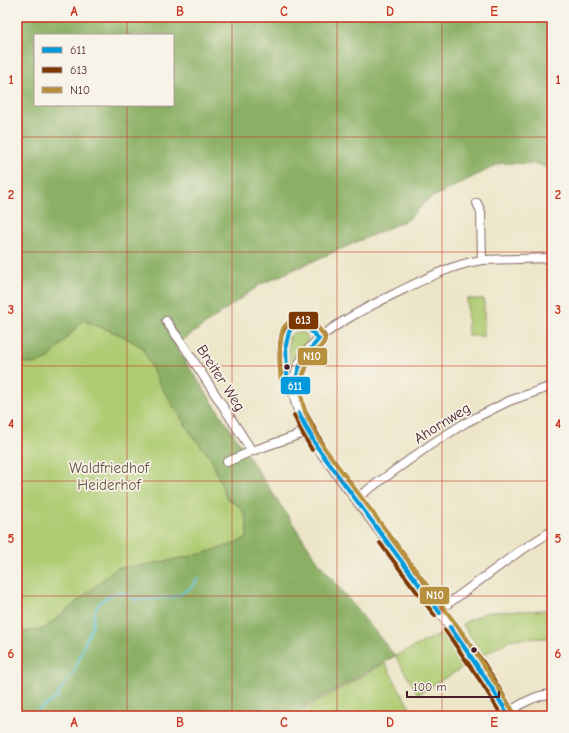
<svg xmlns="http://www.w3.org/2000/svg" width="569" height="733" font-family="'Comic Neue',sans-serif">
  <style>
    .green { fill: #afcc73; stroke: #7c764f }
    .forest { fill: #8bb065; stroke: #6a6848; fill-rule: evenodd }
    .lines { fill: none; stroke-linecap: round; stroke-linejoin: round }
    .stream { stroke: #5bc4d7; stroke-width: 2 }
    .minor-casing { stroke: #836462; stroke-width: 10 }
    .minor { stroke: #fff; stroke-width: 8 }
    .bus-1-casing { stroke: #f7f3e8; stroke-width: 7 }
    .bus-2-casing { stroke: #f7f3e8; stroke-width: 7 }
    .bus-3-casing { stroke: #f7f3e8; stroke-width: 7 }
    .bus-1 { stroke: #0099dc; stroke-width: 4 }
    .bus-2 { stroke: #7d3801; stroke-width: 4 }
    .bus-3 { stroke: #b7903e; stroke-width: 4 }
    .grid { fill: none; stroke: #c8321e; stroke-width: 1; stroke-opacity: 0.55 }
    .bus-dot { fill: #4a1f2b; stroke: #f7f3e8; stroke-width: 1.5 }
    .labels { text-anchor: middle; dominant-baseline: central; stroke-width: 3.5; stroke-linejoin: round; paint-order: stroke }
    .street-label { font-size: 15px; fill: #4a1f2b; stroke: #f7f3e8 }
    .park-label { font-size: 15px; fill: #685341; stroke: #f7f3e8 }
    .line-badge { stroke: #f7f3e8; stroke-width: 1.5 }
    .badge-label { font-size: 11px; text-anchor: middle; font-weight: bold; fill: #fff }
    .neatline { fill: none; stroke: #c8321e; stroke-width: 1.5 }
    .grid-label { font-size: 13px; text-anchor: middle; font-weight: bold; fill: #c8321e }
  </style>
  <rect width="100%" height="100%" fill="#f7f3e8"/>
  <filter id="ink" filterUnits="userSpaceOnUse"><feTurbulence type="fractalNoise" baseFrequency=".025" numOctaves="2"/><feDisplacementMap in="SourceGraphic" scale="8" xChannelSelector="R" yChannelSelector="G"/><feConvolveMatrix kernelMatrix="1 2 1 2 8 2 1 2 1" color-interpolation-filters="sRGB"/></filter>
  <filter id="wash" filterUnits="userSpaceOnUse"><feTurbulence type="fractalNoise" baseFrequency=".012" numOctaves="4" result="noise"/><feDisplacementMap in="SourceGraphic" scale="16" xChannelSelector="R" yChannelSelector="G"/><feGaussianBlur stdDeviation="0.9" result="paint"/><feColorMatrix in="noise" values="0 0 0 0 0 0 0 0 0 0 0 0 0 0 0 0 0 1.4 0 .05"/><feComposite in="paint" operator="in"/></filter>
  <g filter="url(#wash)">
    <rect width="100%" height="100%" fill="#ece5c7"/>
    <!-- green -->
    <path class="green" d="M467,299H484V336H468Z
      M83,320L121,335L142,347L160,385L194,438L211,458L227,499C246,507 248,519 247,538L231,545L201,554L152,564L117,568L44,629L24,632L17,631V361L47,360Z
      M301,332L306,334L308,340L297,360L291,374L290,375L289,337L293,333Z
      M552,608V638L511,639L484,655L462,624L487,612L550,610Z
      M447,631L467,665L418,694L395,656Z
      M385,663L414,716H304L301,711Z"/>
    <!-- forest -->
    <path class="forest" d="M17,17H552V160L545,168L539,164L501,163L427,200L409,219L261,284L175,346L319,563L395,656L299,710L302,716H17V631L24,632L44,629L117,568L152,564L201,554L231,545L247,538C248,519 246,507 227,499L211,458L194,438L160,385L142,347L121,335L83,320L47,360L34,364L17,361V257L19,252L17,250ZM35,35H173V105H35Z"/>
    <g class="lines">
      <!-- stream -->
      <path class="stream" d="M29,716L58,697V693L73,674L85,644C85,638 90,633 92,627C93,622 93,616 95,611C99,600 110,594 122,592L136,600L172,597L180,595L194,585L198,578"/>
    </g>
  </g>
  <g filter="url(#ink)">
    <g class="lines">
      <defs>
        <path id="minor" d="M477,203L481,212L482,260
          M166,321L184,346L252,451
          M227,462L252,451L307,432
          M356,500L362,494L430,445L465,423L509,401L552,386
          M438,611L517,553L552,531
          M507,713C521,704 535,695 552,694
          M509,716L488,682L462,643L318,449C304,427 289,402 295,375C298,362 308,348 318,339C340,321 368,307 394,294C423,280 450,265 482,260L552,258"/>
      </defs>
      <!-- minor casing -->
      <use href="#minor" class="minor-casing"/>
      <!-- minor -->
      <use href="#minor" class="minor"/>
      <defs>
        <path id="bus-1" d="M297,326L307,327L319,339C303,357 295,368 295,393L287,375L286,345L289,332L292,328Z
          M299,413L317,447
          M299,413L305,427L317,447
          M317,447L385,539
          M317,447L385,539
          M385,539L440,613
          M385,539L440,613
          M450,627C471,656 491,685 509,716L486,679Z"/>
        <path id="bus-2" d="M289,394C287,389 284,385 282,380C279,369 278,339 284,329C293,314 311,320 320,330C322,333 325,335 325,338C326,345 314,352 311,358C304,369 301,379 301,392
          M305,411L322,443
          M294,415L300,429L312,450
          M390,536L444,609
          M380,543L435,616
          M455,623L485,665L514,713
          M445,630L481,682L502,716"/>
        <path id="bus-3" d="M289,392C286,388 282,384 281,379C279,371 279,333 284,327C296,311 319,322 325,339C323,347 313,354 309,361C291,392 307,419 323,446L467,639L514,713"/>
      </defs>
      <!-- bus-1 casing -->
      <use href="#bus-1" class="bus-1-casing"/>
      <!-- bus-2 casing -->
      <use href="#bus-2" class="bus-2-casing"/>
      <!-- bus-3 casing -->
      <use href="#bus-3" class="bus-3-casing"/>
      <!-- bus-1 -->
      <use href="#bus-1" class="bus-1"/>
      <!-- bus-2 -->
      <use href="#bus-2" class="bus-2"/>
      <!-- bus-3 -->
      <use href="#bus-3" class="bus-3"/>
    </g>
  </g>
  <!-- grid -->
  <path class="grid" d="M127,17V35M232,17V716M337,17V716M442,17V716M127,105V716M17,137H552M17,252H552M17,366H552M17,481H552M17,596H552"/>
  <!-- markers -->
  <g class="bus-dot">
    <circle cx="287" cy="367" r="3.5"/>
    <circle cx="474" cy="650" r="3.5"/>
  </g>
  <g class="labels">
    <!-- street labels -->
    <g class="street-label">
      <text transform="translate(221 378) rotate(57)">Breiter Weg</text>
      <text transform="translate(442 423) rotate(-32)">Ahornweg</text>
    </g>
    <!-- park labels -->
    <g class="park-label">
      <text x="109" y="468">Waldfriedhof<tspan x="109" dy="17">Heiderhof</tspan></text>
    </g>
  </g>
  <g class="line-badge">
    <rect x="288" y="311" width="31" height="19" rx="4" fill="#7d3801"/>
    <rect x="297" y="347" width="31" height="19" rx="4" fill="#b7903e"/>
    <rect x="280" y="376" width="31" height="19" rx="4" fill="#0099dc"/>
    <rect x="419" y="586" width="31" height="19" rx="4" fill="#b7903e"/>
  </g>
  <g class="badge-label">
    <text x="303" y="324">613</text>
    <text x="312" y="360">N10</text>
    <text x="295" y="390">611</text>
    <text x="435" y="599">N10</text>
  </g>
  <!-- margin -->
  <rect width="569" height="733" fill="none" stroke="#f7f3e8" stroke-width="44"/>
  <!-- legend -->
  <rect x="34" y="34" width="140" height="72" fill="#f7f3e8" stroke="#b29e9c"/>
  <rect x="42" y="47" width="20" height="6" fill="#0099dc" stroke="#b29e9c"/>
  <text x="70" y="54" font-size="12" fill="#4a1f2b">611</text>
  <rect x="42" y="67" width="20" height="6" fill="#7d3801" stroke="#b29e9c"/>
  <text x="70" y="74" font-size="12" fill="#4a1f2b">613</text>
  <rect x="42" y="87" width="20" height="6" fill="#b7903e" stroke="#b29e9c"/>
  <text x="70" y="94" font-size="12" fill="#4a1f2b">N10</text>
  <!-- scale -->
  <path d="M407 691v6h92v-6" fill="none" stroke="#4a1f2b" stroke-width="2"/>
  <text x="413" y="691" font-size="12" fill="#4a1f2b" stroke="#f7f3e8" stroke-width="3" paint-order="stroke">100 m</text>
  <rect x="22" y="22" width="525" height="689" class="neatline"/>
  <g class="grid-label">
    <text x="74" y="16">A</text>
    <text x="180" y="16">B</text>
    <text x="284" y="16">C</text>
    <text x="390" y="16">D</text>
    <text x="494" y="16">E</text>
    <text x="11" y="84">1</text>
    <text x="558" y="84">1</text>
    <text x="11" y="199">2</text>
    <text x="558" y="199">2</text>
    <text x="11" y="314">3</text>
    <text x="558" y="314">3</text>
    <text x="11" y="428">4</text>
    <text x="558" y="428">4</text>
    <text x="11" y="543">5</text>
    <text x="558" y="543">5</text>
    <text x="11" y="658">6</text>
    <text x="558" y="658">6</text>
    <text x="74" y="727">A</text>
    <text x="180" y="727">B</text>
    <text x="284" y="727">C</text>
    <text x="390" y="727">D</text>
    <text x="494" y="727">E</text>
  </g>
</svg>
